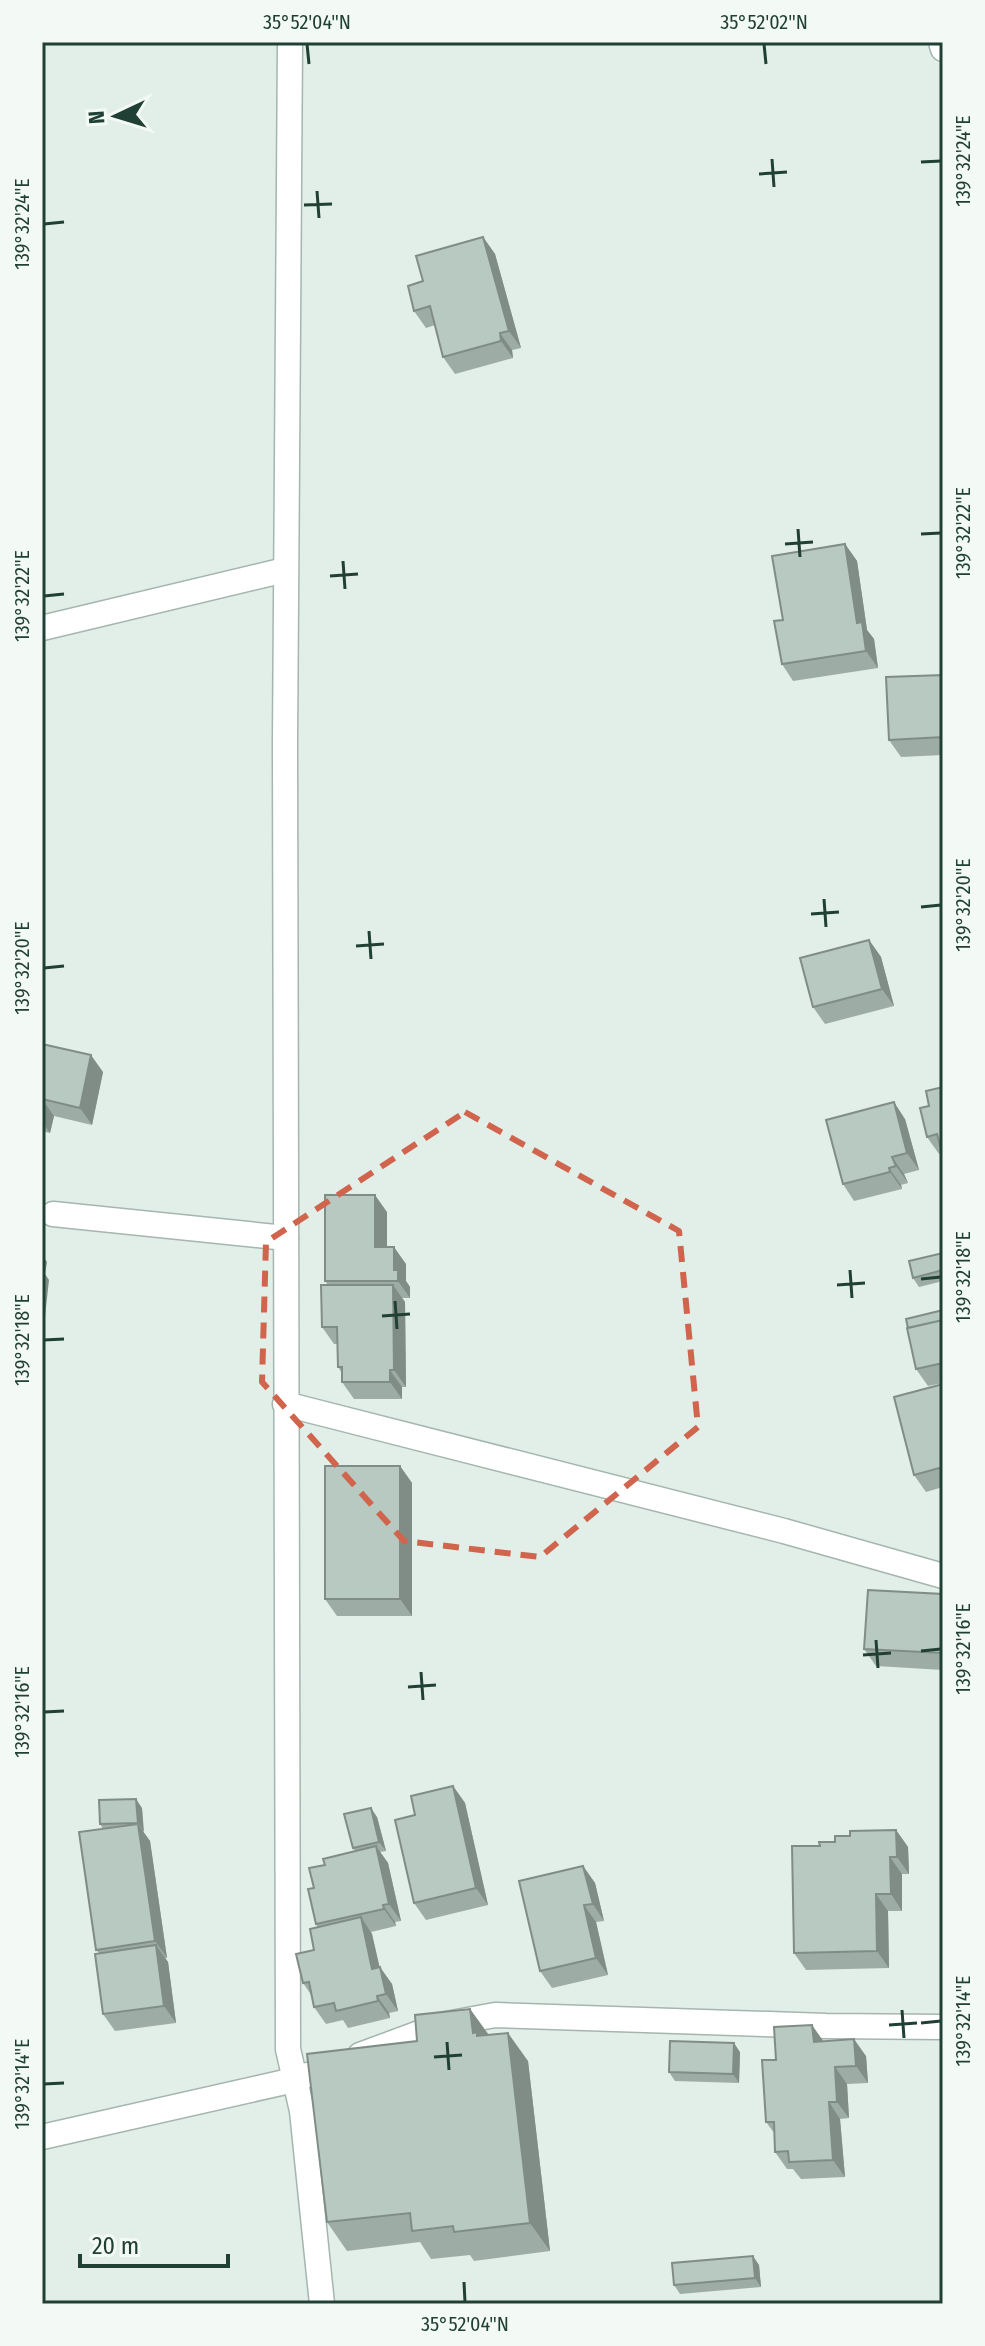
<svg xmlns="http://www.w3.org/2000/svg" width="985" height="2346" font-family="'Fira Sans Condensed',sans-serif">
  <style>
    .lines { fill: none; stroke-linecap: round; stroke-linejoin: round }
    .service-casing { stroke: #a4b6af; stroke-width: 27 }
    .minor-casing { stroke: #a4b6af; stroke-width: 27 }
    .tertiary-casing { stroke: #a4b6af; stroke-width: 27 }
    .service { stroke: #fff; stroke-width: 24 }
    .minor { stroke: #fff; stroke-width: 24 }
    .tertiary { stroke: #fff; stroke-width: 24 }
    .wall { fill: #9dada5 }
    .shaded-wall { fill: #808d86 }
    .building { fill: #b7c9c0; stroke: #808d86; stroke-width: 2 }
    .marked { fill: none; stroke: #d0644c; stroke-width: 6; stroke-dasharray: 16 10; stroke-linejoin: round }
    .ticks { fill: none; stroke: #214035; stroke-width: 3 }
    .neatline { fill: none; stroke: #214035; stroke-width: 3 }
    .ticks-label { font-size: 20px; text-anchor: middle; fill: #214035 }
  </style>
  <rect width="100%" height="100%" fill="#e2eee8"/>
  <g class="lines">
    <defs>
      <path id="service" d="M42,628L285,570
        M53,1214L286,1238"/>
      <path id="minor" d="M290,42L285,743L288,2049L302,2111L322,2304
        M285,1404L784,1531L943,1576
        M360,2055L441,2025L495,2015L826,2026L943,2027
        M42,2137L294,2080L307,2075"/>
      <path id="tertiary" d="M941,42L943,49"/>
    </defs>
    <!-- service casing -->
    <use href="#service" class="service-casing"/>
    <!-- minor casing -->
    <use href="#minor" class="minor-casing"/>
    <!-- tertiary casing -->
    <use href="#tertiary" class="tertiary-casing"/>
    <!-- service -->
    <use href="#service" class="service"/>
    <!-- minor -->
    <use href="#minor" class="minor"/>
    <!-- tertiary -->
    <use href="#tertiary" class="tertiary"/>
  </g>
  <!-- wall -->
  <path class="wall" d="M483,237L495,254L521,348L512,350L513,358L455,374L443,357L435,325L426,328L414,311L423,281Z
    M845,544L857,561L867,630L874,639L878,668L793,681L782,664L783,620Z
    M943,675V755L901,757L889,740Z
    M869,940L881,957L894,1006L825,1024L813,1007Z
    M42,1044L103,1072L92,1125L54,1116L50,1133L42,1131Z
    M929,1106L942,1153L939,1154L927,1137Z
    M905,1119L919,1170L904,1174L908,1183L901,1185L902,1189L854,1201L843,1184Z
    M387,1212V1247L406,1264V1281L410,1287V1298H402L405,1302L406,1387H402V1399H354L342,1382V1373L338,1367V1344H334L322,1327L328,1285L325,1281Z
    M943,1253V1281L919,1287L913,1278Z
    M943,1310V1383L928,1386L916,1369Z
    M943,1384V1487L926,1492L914,1475Z
    M400,1466L412,1483V1616H337L325,1599Z
    M943,1594V1670L876,1666L864,1649Z
    M453,1786L465,1803L488,1905L426,1920L414,1903L415,1815Z
    M142,1808L143,1832L150,1841L167,1958H165L168,1962L176,2023L115,2031L103,2014L99,1953L96,1950L103,1829L100,1824Z
    M377,1817L386,1851L380,1852L388,1863L401,1921L395,1922L396,1926L371,1932L372,1934L379,1967L392,1984L398,2011L389,2013L390,2018L348,2028L343,2020L326,2024L314,2007L312,1996L303,1983L314,1950L318,1927L316,1924L314,1888L355,1851L353,1848Z
    M896,1830L908,1847L909,1874H902V1911H888L889,1968L806,1970L794,1953L820,1846L850,1836Z
    M583,1866L595,1883L604,1921L596,1922L608,1975L552,1988L540,1971Z
    M470,2009L489,2035L528,2061L550,2251L474,2261L470,2255L431,2259L420,2242L347,2251L327,2222L417,2041Z
    M824,2041L866,2056L868,2083L847,2084L849,2118L840,2119L845,2177L801,2179L793,2169H787L775,2152V2134L766,2122L776,2060Z
    M740,2052L739,2083L675,2081L669,2072Z
    M759,2265L761,2287L680,2294L674,2285Z"/>
  <!-- shaded-wall -->
  <path class="shaded-wall" d="M483,237L495,254L521,348L509,331Z
    M500,333L512,350L513,358L501,341Z
    M845,544L857,561L867,630L874,639L878,668L866,651L857,623Z
    M869,940L881,957L894,1006L882,989Z
    M91,1055L103,1072L92,1125L80,1108Z
    M42,1099L54,1116L50,1133L42,1122Z
    M894,1102L905,1119L919,1170L907,1153Z
    M892,1157L904,1174L908,1183L896,1166Z
    M889,1168L901,1185L902,1189L890,1172Z
    M375,1195L387,1212V1264L375,1247Z
    M394,1247L406,1264V1281L410,1287V1298L398,1281L394,1270Z
    M42,1255L47,1262L45,1274L49,1280L43,1335Z
    M393,1285L405,1302L406,1387L394,1370Z
    M390,1370L402,1387V1399L390,1382Z
    M400,1466L412,1483V1616L400,1599Z
    M453,1786L465,1803L488,1905L476,1888Z
    M136,1799L142,1808L144,1832L138,1823Z
    M371,1808L377,1817L386,1851L379,1842Z
    M138,1824L150,1841L167,1958L155,1941Z
    M896,1830L908,1847L909,1874L897,1857Z
    M376,1846L388,1863L401,1921L389,1904Z
    M890,1857L902,1874V1911L891,1894Z
    M583,1866L595,1883L604,1921L593,1904Z
    M876,1894L888,1911L889,1968L877,1951Z
    M383,1905L395,1922L396,1926L384,1909Z
    M584,1905L596,1922L608,1975L596,1958Z
    M361,1917L372,1934L384,1986L372,1969Z
    M156,1945L168,1962L176,2023L164,2006Z
    M380,1967L392,1984L398,2011L386,1994Z
    M377,1996L389,2013L390,2018L378,2001Z
    M470,2009L490,2037L492,2054L473,2033Z
    M812,2025L824,2042H814Z
    M508,2033L528,2061L550,2251L530,2223Z
    M854,2039L866,2056L868,2083L856,2066Z
    M734,2043L740,2052L739,2083L733,2074Z
    M835,2067L847,2084L849,2118L837,2102Z
    M829,2102L840,2119L845,2177L833,2160Z
    M753,2256L759,2265L761,2287L755,2278Z"/>
  <!-- building -->
  <path class="building" d="M483,237L509,331L500,333L501,341L443,357L430,306L414,311L408,286L423,281L416,256Z
    M845,544L857,623L862,622L866,651L782,664L774,621L783,620L772,556Z
    M943,675V737L889,740L886,677Z
    M869,940L882,989L813,1007L800,958Z
    M42,1044L91,1055L80,1108L42,1099Z
    M943,1087V1156L937,1134L927,1137L920,1108L929,1106L926,1091Z
    M894,1102L907,1153L892,1157L896,1166L889,1168L890,1172L843,1184L826,1120Z
    M325,1195H375V1247H394V1270H398V1281H325Z
    M943,1253V1270L913,1278L909,1261Z
    M321,1285H393L394,1370H390V1382H342V1367H338L337,1327H322Z
    M943,1310V1320L908,1328L906,1319Z
    M943,1320V1363L916,1369L907,1328Z
    M943,1384V1467L914,1475L894,1397Z
    M325,1466H400V1599H325Z
    M868,1590L943,1594V1653L864,1649Z
    M453,1786L476,1888L414,1903L395,1820L415,1815L411,1796Z
    M136,1799L138,1823L100,1824L99,1800Z
    M371,1808L379,1842L353,1848L344,1814Z
    M138,1824L155,1941L96,1950L79,1832Z
    M896,1830L897,1857H890L891,1894H876L877,1951L794,1953L792,1846H820L819,1842H835V1836H850V1831Z
    M376,1846L389,1904L383,1905L384,1909L316,1924L308,1889L314,1888L309,1868L325,1865L323,1859Z
    M583,1866L593,1904L584,1905L596,1958L540,1971L519,1881Z
    M361,1917L372,1969L380,1967L386,1994L377,1996L378,2001L336,2011L334,2003L314,2007L309,1982L303,1983L296,1954L314,1950L310,1929Z
    M156,1945L164,2006L103,2014L95,1954Z
    M470,2009L473,2033L477,2032V2036L508,2033L530,2223L454,2232L453,2226L412,2231L410,2213L327,2222L307,2054L417,2041L415,2015Z
    M812,2025L814,2042L854,2039L856,2066L835,2067L837,2102H829L833,2160L789,2162L788,2151L775,2152L774,2122H766L762,2060H776L774,2027Z
    M670,2041L734,2043L733,2074L669,2072Z
    M753,2256L755,2278L674,2285L672,2263Z"/>
  <!-- marked area -->
  <path class="marked" d="M465,1112L679,1231L698,1427L540,1557L404,1541L262,1382L266,1242Z"/>
  <!-- ticks -->
  <path class="ticks" d="M307,44L309,64M764,44L766,64M772,159L774,187M921,162L941,161M759,174L787,172M317,191L319,218M304,205L332,204M44,224L64,222M798,529L800,557M921,534L941,533M785,544L813,542M343,561L345,589M330,576L358,574M44,596L64,594M824,899L826,927M921,907L941,905M811,914L839,912M369,931L371,959M356,946L384,944M44,968L64,966M850,1270L852,1298M921,1279L941,1277M837,1285L865,1283M395,1301L397,1329M382,1316L410,1314M44,1340L64,1339M876,1640L878,1668M921,1651L941,1649M863,1655L891,1653M421,1672L423,1700M408,1687L436,1685M44,1712L64,1711M902,2010L904,2038M921,2023L941,2021M889,2025L917,2023M447,2042L449,2070M434,2057L462,2055M44,2084L64,2083M464,2282L465,2302"/>
  <!-- border -->
  <rect width="985" height="2346" fill="none" stroke="#f3faf6" stroke-width="88"/>
  <!-- north arrow -->
  <g transform="translate(116 116) rotate(266)" stroke="#f3faf6" stroke-width="6" paint-order="stroke">
  <path d="M0-6L14 30L0 20L-14 30Z" fill="#214035"/>
  <text y="-12" font-size="22" font-weight="bold" text-anchor="middle" fill="#214035">N</text>
  </g>
  <!-- scale -->
  <path d="M80 2254v12h148v-12" fill="none" stroke="#214035" stroke-width="4"/>
  <text x="92" y="2254" font-size="24" fill="#214035" stroke="#f3faf6" stroke-width="6" paint-order="stroke">20 m</text>
  <rect x="44" y="44" width="897" height="2258" class="neatline"/>
  <g class="ticks-label">
    <text x="307" y="29">35°52'04"N</text>
    <text x="764" y="29">35°52'02"N</text>
    <text transform="translate(963 161) rotate(-90)" y="7">139°32'24"E</text>
    <text transform="translate(22 224) rotate(-90)" y="7">139°32'24"E</text>
    <text transform="translate(963 533) rotate(-90)" y="7">139°32'22"E</text>
    <text transform="translate(22 596) rotate(-90)" y="7">139°32'22"E</text>
    <text transform="translate(963 905) rotate(-90)" y="7">139°32'20"E</text>
    <text transform="translate(22 968) rotate(-90)" y="7">139°32'20"E</text>
    <text transform="translate(963 1277) rotate(-90)" y="7">139°32'18"E</text>
    <text transform="translate(22 1340) rotate(-90)" y="7">139°32'18"E</text>
    <text transform="translate(963 1649) rotate(-90)" y="7">139°32'16"E</text>
    <text transform="translate(22 1712) rotate(-90)" y="7">139°32'16"E</text>
    <text transform="translate(963 2021) rotate(-90)" y="7">139°32'14"E</text>
    <text transform="translate(22 2084) rotate(-90)" y="7">139°32'14"E</text>
    <text x="465" y="2331">35°52'04"N</text>
  </g>
</svg>
